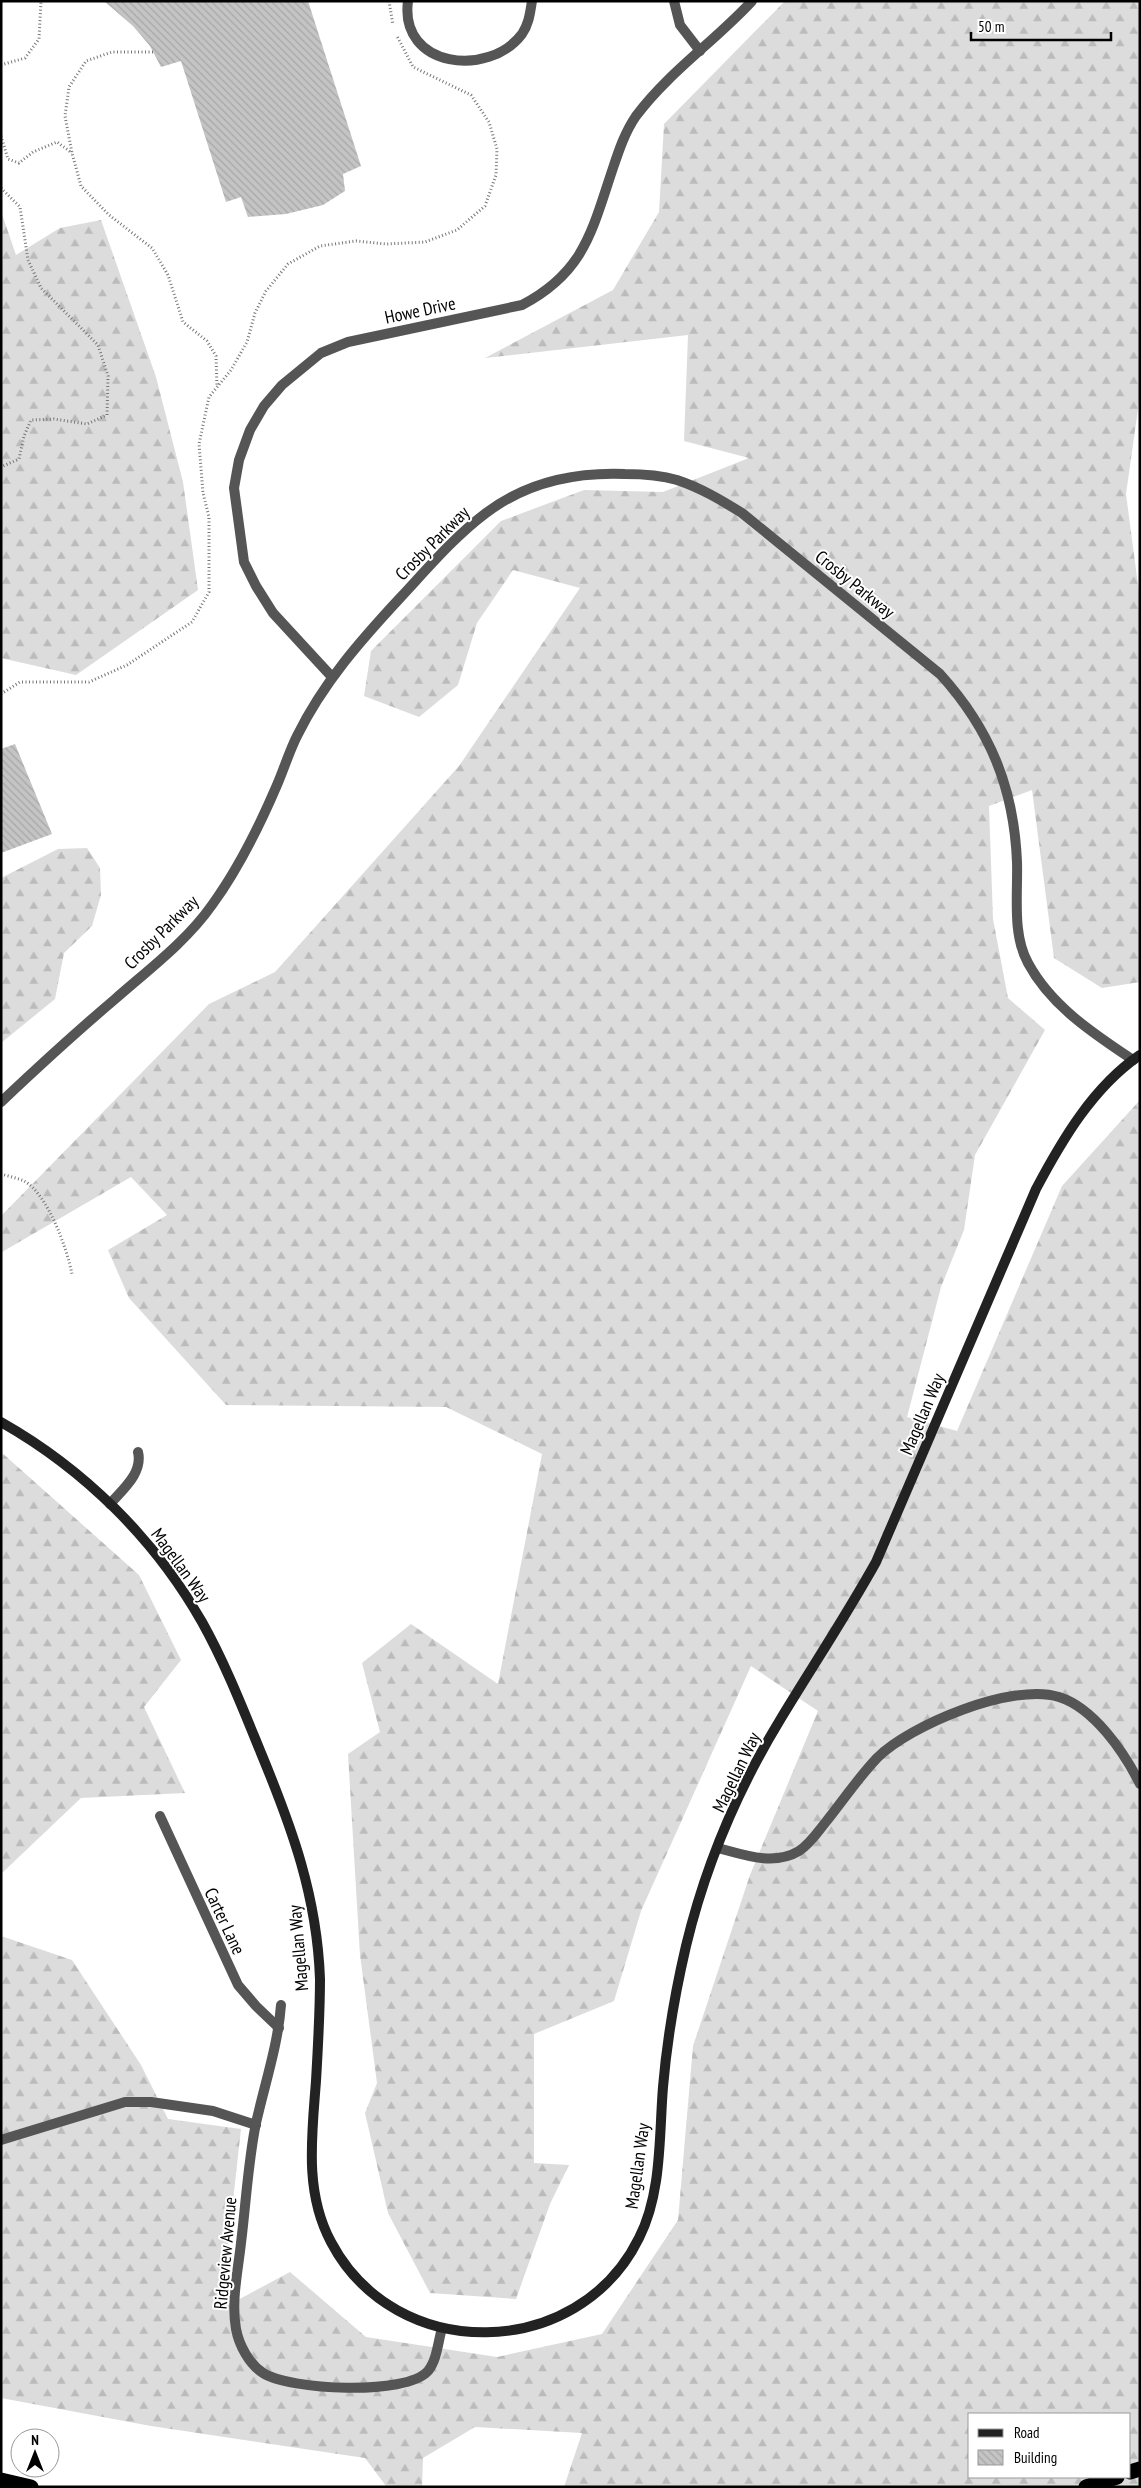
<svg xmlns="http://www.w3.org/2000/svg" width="1141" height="2488" font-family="'PT Sans Narrow',sans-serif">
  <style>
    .forest { fill: url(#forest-firs); fill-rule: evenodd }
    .building { fill: url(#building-back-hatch) }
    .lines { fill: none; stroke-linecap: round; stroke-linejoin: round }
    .path { stroke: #777; stroke-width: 3; stroke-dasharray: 1 2.5; stroke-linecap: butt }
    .lane { stroke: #555; stroke-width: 10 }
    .street { stroke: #555; stroke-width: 10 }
    .secondary { stroke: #222; stroke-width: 10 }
    .highway { stroke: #000; stroke-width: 15 }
    .labels { text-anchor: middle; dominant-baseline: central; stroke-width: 4; stroke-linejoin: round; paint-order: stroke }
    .street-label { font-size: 18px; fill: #000; stroke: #fff }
  </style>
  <defs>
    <pattern id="forest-firs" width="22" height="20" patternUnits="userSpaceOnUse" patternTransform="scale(1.25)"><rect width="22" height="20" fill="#dcdcdc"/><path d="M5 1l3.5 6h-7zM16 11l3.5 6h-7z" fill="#bbb"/></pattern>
    <pattern id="building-back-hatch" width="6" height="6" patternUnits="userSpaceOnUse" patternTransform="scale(1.25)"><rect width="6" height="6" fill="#c4c4c4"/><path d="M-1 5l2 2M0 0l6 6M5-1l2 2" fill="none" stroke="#a7a7a7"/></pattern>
  </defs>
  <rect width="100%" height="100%" fill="#fff"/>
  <!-- forest -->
  <path class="forest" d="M785,1H1140V395L1126,494L1140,600V982L1102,988L1054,958L1032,790L989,806L993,919L1008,998L1045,1030L975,1155L964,1230L941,1287L907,1417L957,1431L1062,1186L1140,1100V2487H564L582,2433L475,2427L423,2458L422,2487L386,2486L365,2458L151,2426L1,2398V1936L72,1960L141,2065L168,2119L241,2129L221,2309L290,2272L366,2337L497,2357L602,2334L678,2220L693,2046L750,1875L818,1711L751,1666L641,1911L614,2001L534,2034V2163L569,2165L550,2204L516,2299L430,2293L388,2213L365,2113L377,2083L360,1955L348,1754L380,1732L362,1663L411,1624L498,1684L542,1454L446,1407L226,1405L129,1298L108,1250L167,1215L131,1177L2,1252L1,1216L209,1004L275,972L459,766L580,588L513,570L477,623L458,685L419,717L364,696L371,651L501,521L584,490L663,492L749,458L684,441L688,335L485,358L613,290L659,212L664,124ZM970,2414H1130V2477H970Z
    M1,211L16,255L60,228L101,220L156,377L183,482L198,590L76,675L1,658Z
    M87,848L100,868L101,895L92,926L64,953L55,999L1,1043V878L58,849Z
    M1,1452L139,1575L181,1660L144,1707L185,1793L81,1798L1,1874Z"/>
  <!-- building -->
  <path class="building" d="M104,1H308L361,166L343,174L345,191L323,205L286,214L248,217L241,197L226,202L181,61L161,67L150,46L133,26Z
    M15,744L52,834L1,853V749Z"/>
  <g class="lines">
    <!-- path -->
    <path class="path" d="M389,1L393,25
      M153,52H112L86,61L69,87L65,116L72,153L81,186L109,215L152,248L168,275L183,322L207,341L216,356L217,387
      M1,65L25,58L39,39L41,1
      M1,136L8,159L19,163L33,152L57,142L72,153
      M1,188L20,207L28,260L41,288L98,345L108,376L107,415L87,424L54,419L31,420L24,436L19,459L1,467
      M1,694L20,682H89L127,665L192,622L209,592V517L203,493L199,444L209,397L231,370L247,342L255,313L266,291L288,264L320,246L356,241L386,244L425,242L457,230L485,206L496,175L497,149L489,122L471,95L413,67L397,36
      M1,1174C8,1176 17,1178 24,1181C48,1194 67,1249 72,1274"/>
    <!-- lane -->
    <path class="lane" d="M408,1C399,68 489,78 522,34C529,24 530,13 532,1
      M674,1L680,25L700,51
      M110,1504C123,1489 143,1473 138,1452
      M160,1816L238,1985L256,2006L279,2028
      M718,1848C744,1855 774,1866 799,1851C810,1844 817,1833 825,1823C842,1802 858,1778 877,1758C910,1725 1013,1682 1059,1697C1094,1708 1124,1752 1140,1784
      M1,2140L125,2102H151L213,2111L256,2125"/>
    <!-- street -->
    <path class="street" d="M332,677L273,613L256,586L244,562L234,488L239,460L250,430L264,406L282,385L321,353L348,342L522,305C585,272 592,230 613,168C619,150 625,132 636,116C669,72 715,41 752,1
      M1,1102C38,1067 75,1033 114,1000C148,970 186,942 212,905C239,868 259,827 277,785C284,769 289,752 297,736C323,683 361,640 400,598C428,568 454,537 486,513C527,482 575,472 625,474C642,474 660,475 677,480C701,488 721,500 742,513L940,674C990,729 1014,788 1017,862C1018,895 1012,934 1028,963C1051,1006 1094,1034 1133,1060
      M281,2005C278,2045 265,2083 256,2123C248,2162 246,2203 241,2243C238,2271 231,2301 236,2329C239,2345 249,2364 263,2373C289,2390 406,2396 428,2371C437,2360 438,2342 442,2328"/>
    <!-- secondary -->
    <path class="secondary" d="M1,1422C84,1469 155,1539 202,1622C225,1663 243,1709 261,1753C292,1828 317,1896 320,1979C320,2013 318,2047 316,2081C312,2135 304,2192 331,2242C395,2364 578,2362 639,2238C662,2193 659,2136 663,2087C667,2040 675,1993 686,1946C705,1867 738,1789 780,1720C812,1667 846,1616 876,1562L1036,1189C1062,1140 1093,1087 1140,1055"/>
    <!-- highway -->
    <path class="highway" d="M1130,2472L1140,2469
      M1,2480L31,2487
      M1086,2487L1117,2477"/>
  </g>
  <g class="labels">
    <!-- street labels -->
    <g class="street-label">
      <text transform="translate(420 310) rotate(-12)">Howe Drive</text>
      <text transform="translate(432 543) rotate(-45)">Crosby Parkway</text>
      <text transform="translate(855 584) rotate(39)">Crosby Parkway</text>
      <text transform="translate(161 932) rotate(-45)">Crosby Parkway</text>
      <text transform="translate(922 1414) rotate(-67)">Magellan Way</text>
      <text transform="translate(181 1565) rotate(54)">Magellan Way</text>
      <text transform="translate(736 1772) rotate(-64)">Magellan Way</text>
      <text transform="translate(225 1921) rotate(65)">Carter Lane</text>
      <text transform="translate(298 1948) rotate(-95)">Magellan Way</text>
      <text transform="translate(637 2166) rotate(-82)">Magellan Way</text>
      <text transform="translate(225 2253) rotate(-85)">Ridgeview Avenue</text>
    </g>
  </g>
  <!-- border -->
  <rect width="1141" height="2488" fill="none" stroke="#000000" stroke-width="5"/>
  <!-- legend -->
  <rect x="968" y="2413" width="162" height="65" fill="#ffffff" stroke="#999999"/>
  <rect x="978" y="2429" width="25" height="8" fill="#222222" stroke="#999999"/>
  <text x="1014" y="2438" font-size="15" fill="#000000">Road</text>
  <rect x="978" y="2450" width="25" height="15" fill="url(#building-back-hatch)" stroke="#999999"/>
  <text x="1014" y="2463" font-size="15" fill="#000000">Building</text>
  <!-- north arrow -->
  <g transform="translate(35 2453)"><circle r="24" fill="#ffffff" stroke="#999999"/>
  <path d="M0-4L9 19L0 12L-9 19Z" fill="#000000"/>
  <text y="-8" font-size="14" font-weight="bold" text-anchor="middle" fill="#000000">N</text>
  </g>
  <!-- scale -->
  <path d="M971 32v8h140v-8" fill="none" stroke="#000000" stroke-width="2.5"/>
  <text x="978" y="32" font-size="15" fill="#000000" stroke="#ffffff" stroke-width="4" paint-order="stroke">50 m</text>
</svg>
